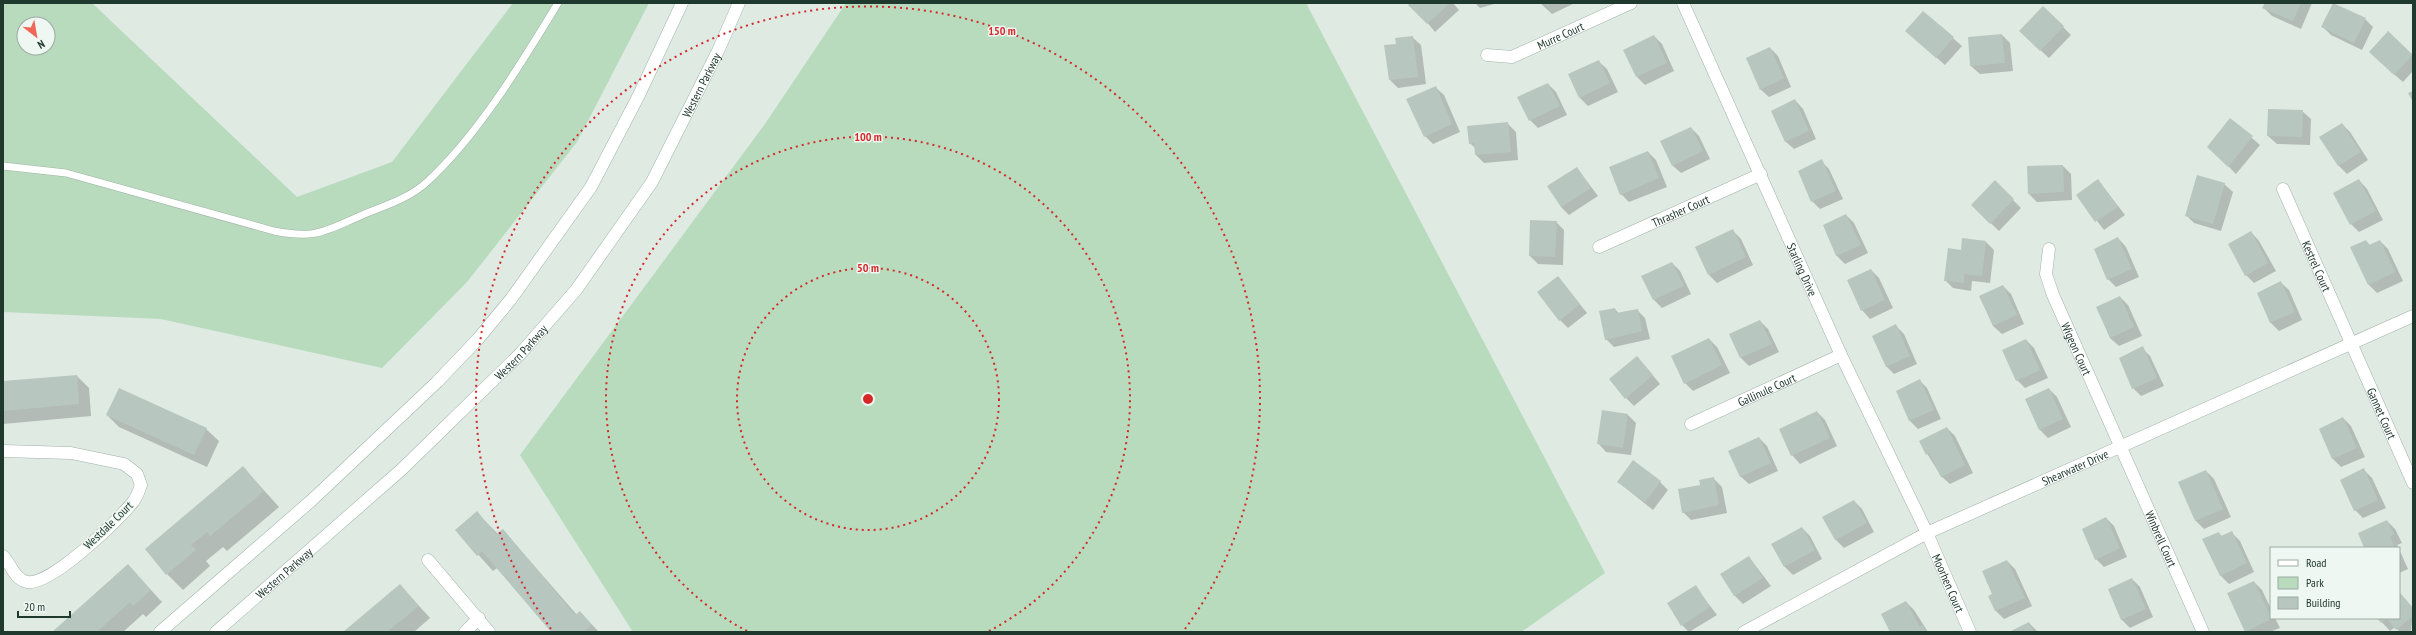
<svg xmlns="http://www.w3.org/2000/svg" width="2416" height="635" font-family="'PT Sans Narrow',sans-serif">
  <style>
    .green { fill: #b7dbbc; fill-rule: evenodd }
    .shadow { fill: #0003 }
    .building { fill: #b7c7bf }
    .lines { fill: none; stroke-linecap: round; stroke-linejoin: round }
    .lane-casing { stroke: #a2b1a9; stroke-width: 8 }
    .street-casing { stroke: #a2b1a9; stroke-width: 13 }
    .secondary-casing { stroke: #9eb5aa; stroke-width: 13 }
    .lane { stroke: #fff; stroke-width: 7 }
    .street { stroke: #fff; stroke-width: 12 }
    .secondary { stroke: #fff; stroke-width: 12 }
    .ring { fill: none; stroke: #d62828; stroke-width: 2; stroke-dasharray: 2 4 }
    .labels { text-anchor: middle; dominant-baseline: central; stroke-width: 3; stroke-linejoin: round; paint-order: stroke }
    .street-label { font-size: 12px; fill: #20392f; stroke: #eff7f2 }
    .centre { fill: #d62828; stroke: #eff7f2; stroke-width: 2 }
    .ring-label { font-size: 12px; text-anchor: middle; font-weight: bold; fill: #d62828; stroke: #eff7f2; stroke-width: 3; stroke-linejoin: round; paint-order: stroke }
  </style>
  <rect width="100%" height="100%" fill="#dfeae3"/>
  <!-- green -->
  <path class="green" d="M3,3H92L297,197L392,162L513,3H649L577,142L467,282L382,368L161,319L3,312ZM24,24H48V48H24Z
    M846,3H1310L1307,5L1605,573L1521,632H633L520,455L765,124Z"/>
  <!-- shadow -->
  <path class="shadow" d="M1411,3H1453L1459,10L1435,32Z
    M1475,3H1498L1480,8Z
    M1540,3H1575L1552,14Z
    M2264,3H2312L2301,29L2272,16L2264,8Z
    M2043,7L2071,35L2049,58L2020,31Z
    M1923,12L1962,46L1945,65L1915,39Z
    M2365,19L2373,27L2362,50L2331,35L2323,27Z
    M2388,33L2413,56V71L2403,82L2378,60Z
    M2002,35L2010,43L2013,71L1980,74L1971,66Z
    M1654,36L1662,44L1674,71L1645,85L1637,77Z
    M1412,37L1421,45L1426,84L1398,88L1390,80L1386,46L1397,45Z
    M1770,48L1778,56L1791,87L1769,97L1760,89Z
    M1598,61L1607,69L1618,92L1588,106L1580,98Z
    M1548,84L1556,92L1567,115L1538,128L1530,120Z
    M1435,87L1444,95L1460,132L1433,144L1425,136Z
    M1795,100L1803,109L1816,139L1794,149L1785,141Z
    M2302,111L2311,119L2310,145L2277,144L2268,136Z
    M2230,119L2260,145L2236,174L2208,146Z
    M1508,124L1516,132L1518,160L1484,163L1476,155L1475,148L1470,143Z
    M2342,124L2350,132L2368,160L2347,174L2339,166L2321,138Z
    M1691,128L1699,136L1710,159L1681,173L1672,165Z
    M1648,152L1656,160L1667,187L1629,202L1621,194Z
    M1821,161L1829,169L1843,199L1820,209L1812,201Z
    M2063,166L2071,174L2072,200L2037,202L2029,194Z
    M1577,168L1598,196L1569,215L1561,207Z
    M2098,180L2125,215L2104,230L2077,195Z
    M2359,180L2367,189L2383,220L2359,232L2351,224Z
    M1995,182L2021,208L1999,231L1972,205Z
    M2224,184L2233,192L2221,231L2194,223L2186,215Z
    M1846,215L1854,223L1868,253L1845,264L1837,256L1824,226Z
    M1556,222L1564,230L1563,265L1538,264L1530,256Z
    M1733,231L1741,239L1753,265L1717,283L1709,275Z
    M2251,232L2259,241L2276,271L2254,283L2246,275Z
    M2118,238L2126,247L2139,277L2116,287L2108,279Z
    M2366,241L2371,246L2380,241L2388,249L2403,281L2377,293L2369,285L2352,248Z
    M1986,242L1994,250L1990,283L1972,281L1971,291L1953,288L1945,280L1962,251Z
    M1672,263L1680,271L1691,294L1662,308L1654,300Z
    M1871,270L1879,278L1893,308L1870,319L1862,310Z
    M1558,277L1587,313L1568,328L1560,320Z
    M2280,282L2289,290L2302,320L2279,331L2271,323L2258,293Z
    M2003,286L2011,294L2024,324L2002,334L1993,326L1980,296Z
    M2120,297L2128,305L2142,336L2119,346L2110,338L2098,308Z
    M1615,309L1619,314L1637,310L1645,318L1650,339L1614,347L1606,339Z
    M1760,321L1768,329L1779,352L1749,366L1741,358L1731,334Z
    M1896,326L1904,334L1917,364L1894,374L1886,366Z
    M1709,339L1717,347L1730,373L1693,391L1685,383Z
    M2026,340L2034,348L2048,378L2025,388L2017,380Z
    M2142,348L2150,356L2164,386L2141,396L2133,388Z
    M1645,366L1660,384L1634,406L1626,398Z
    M77,376L89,388L91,416L3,424V382Z
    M1919,380L1927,388L1941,419L1918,429L1910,421L1897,391Z
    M119,389L206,429L219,441L207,467L119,427L107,415Z
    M2049,389L2057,397L2071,427L2048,438L2040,430Z
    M1817,412L1825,420L1837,446L1800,464L1792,455Z
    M1628,415L1636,423L1631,455L1606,452L1598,443Z
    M2343,418L2351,426L2365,457L2341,467L2333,459L2320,429Z
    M1947,428L1955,436L1973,473L1950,484L1941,476L1920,442Z
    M1759,438L1767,446L1778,471L1749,484L1740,476Z
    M243,467L279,507L227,551L223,547L206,561L210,566L183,590L167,574Z
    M2364,470L2372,478L2386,508L2363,518L2355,510Z
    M2206,471L2214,479L2231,517L2204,529L2196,521L2179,483Z
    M1714,479L1722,487L1727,513L1691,520L1683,512L1701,485Z
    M1618,482H1660L1668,490L1653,510Z
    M1854,501L1862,509L1874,532L1844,548L1836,540L1824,517Z
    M477,513L498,534L503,530L577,615L580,612L599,632H552L497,568L493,571L456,530Z
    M2106,518L2114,526L2127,557L2104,567L2096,559Z
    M2387,521L2395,529L2402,543L2397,545L2399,548H2365Z
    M1802,528L1810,536L1822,559L1793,575L1785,567L1773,544Z
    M2218,533L2223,537L2232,533L2240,541L2254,572L2229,584L2221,576Z
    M2399,549L2408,569L2399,573Z
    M1749,557L1771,586L1743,604L1735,596L1721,574Z
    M2007,561L2015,569L2032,606L2004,619L1996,611L1990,596L1993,595Z
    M128,565L162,602L146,617L143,614L123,632H53Z
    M2132,579L2140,587L2153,617L2130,628L2122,620L2109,590Z
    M2254,582L2262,590L2271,609V618H2275L2280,628L2270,632L2246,631Z
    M400,585L430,618L414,632H345Z
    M1695,586L1717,615L1689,632L1682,625Z
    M2399,592L2413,608L2411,632H2400L2395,627L2390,631L2378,618H2399Z
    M1906,602L1914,610L1928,632H1891Z
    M2029,623L2038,632H2011Z"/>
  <!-- building -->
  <path class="building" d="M1410,3H1450L1427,24L1408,5Z
    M2265,3H2301L2293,21L2262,8Z
    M2333,3L2366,18L2354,43L2321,27Z
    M2043,6L2064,26L2040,51L2019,31Z
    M1923,11L1954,37L1936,58L1905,31Z
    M2388,31L2413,55L2394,75L2369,52Z
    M2002,34L2005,63L1970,66L1968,37Z
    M1654,35L1667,63L1636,77L1623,50Z
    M1413,36L1418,77L1389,80L1384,45L1396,44L1395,38Z
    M1770,47L1784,78L1760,90L1746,58Z
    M1599,60L1610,83L1579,98L1568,74Z
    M1548,83L1560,106L1529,121L1517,97Z
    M1436,86L1452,124L1424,137L1406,99Z
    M2413,91V102L2408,93Z
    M1795,99L1809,131L1785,142L1771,111Z
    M2268,109L2303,110L2302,137L2267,136Z
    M2230,118L2253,136L2228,167L2207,147Z
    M1508,122L1511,152L1475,155L1474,143L1469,144L1467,126Z
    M2342,123L2361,152L2338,166L2319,137Z
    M1691,127L1703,151L1672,166L1660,141Z
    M1648,151L1659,178L1620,195L1609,167Z
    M1822,159L1836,191L1811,202L1798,171Z
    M2063,165L2064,192L2028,194L2027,166Z
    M1577,167L1591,188L1561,207L1547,186Z
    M2197,175L2225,183L2213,224L2185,216Z
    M2098,179L2118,207L2095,222L2076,195Z
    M2359,179L2376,211L2350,225L2333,193Z
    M1995,180L2014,199L1990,224L1971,205Z
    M1846,214L1861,245L1836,256L1823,225Z
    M1530,220L1557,221L1555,257L1529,256Z
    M1733,229L1746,257L1708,275L1695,247Z
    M2251,231L2268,263L2245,276L2228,244Z
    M2118,237L2132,269L2107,280L2094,249Z
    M1962,238L1986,241L1982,276L1964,274V283L1944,281L1948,248L1961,250Z
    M2366,240L2369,245L2380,240L2395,272L2368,285L2350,247Z
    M1672,262L1684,286L1653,300L1641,276Z
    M1871,269L1885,300L1861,311L1847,280Z
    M1558,276L1580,304L1559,321L1537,292Z
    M2281,281L2295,312L2270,323L2257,293Z
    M2003,285L2017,315L1993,326L1979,296Z
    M2120,296L2134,327L2110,338L2096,307Z
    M1615,308L1616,313L1638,309L1642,331L1605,340L1599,311Z
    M1760,320L1772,344L1740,358L1729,334Z
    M1896,324L1910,356L1886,367L1872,336Z
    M1709,338L1722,365L1684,384L1671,356Z
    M2026,339L2040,370L2016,381L2002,350Z
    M2143,346L2157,378L2132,389L2119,358Z
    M1637,356L1653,375L1625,399L1609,379Z
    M77,375L79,404L3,411V381Z
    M1920,379L1934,410L1909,421L1896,391Z
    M119,388L207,428L194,455L106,415Z
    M2049,388L2063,419L2039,430L2025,399Z
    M1602,410L1628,414L1623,448L1597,444Z
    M1817,411L1830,438L1791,456L1779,429Z
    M2343,417L2357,448L2332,459L2319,429Z
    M1947,427L1965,465L1941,477L1929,453L1926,455L1919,441Z
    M1759,437L1771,463L1740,477L1728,451Z
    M1633,460L1661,481L1645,502L1617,482Z
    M243,466L264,491L210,536L207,532L191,545L196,550L166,575L145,549Z
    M2364,468L2378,500L2354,511L2340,480Z
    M2206,470L2223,509L2195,521L2178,482Z
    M1714,477L1719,505L1682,513L1678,489L1700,485L1699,480Z
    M1854,500L1867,523L1835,540L1822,517Z
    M477,511L496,534L503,529L575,615L580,611L592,625L583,632H551L482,551L477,556L455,530Z
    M2106,517L2120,548L2095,560L2082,529Z
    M2387,520L2394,534L2390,537L2395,548H2364L2358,533Z
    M1802,527L1815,550L1784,567L1771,544Z
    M2232,531L2247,563L2220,576L2202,539L2219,532L2221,536Z
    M1749,556L1763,578L1734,596L1720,574Z
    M2007,560L2025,598L1995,611L1988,596L1992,594L1982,571Z
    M128,564L151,590L133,606L130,602L97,632H52Z
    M2132,578L2146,609L2121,620L2108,589Z
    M2254,581L2272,619L2245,632L2227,593Z
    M400,584L419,606L387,632H343Z
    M1696,585L1710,607L1681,626L1667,603Z
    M2399,592L2413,608V616L2396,630L2387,619L2381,623L2377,618H2399Z
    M1906,601L1920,627L1922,625L1926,632H1890L1881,614Z
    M2029,622L2034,632H2009Z"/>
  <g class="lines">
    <defs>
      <path id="lane" d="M3,166L66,173L274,231C315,239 323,232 360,216C383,206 409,199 428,181C479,134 522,62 558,3"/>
      <g id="street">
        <path id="s1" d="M1683,3L1841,355L1927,533L1970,632"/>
        <path id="s2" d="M1487,55L1512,57L1631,3"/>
        <path id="s3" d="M2283,189L2413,483"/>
        <path id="s4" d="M1599,247L1761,174"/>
        <path id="s5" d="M2049,249L2046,274L2053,295L2203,632"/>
        <path id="s6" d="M1691,424L1841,355"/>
        <path d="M3,451L71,453L124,464L137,474L141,485C139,491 137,497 133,502C117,521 51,586 27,582C14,579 11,564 3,556"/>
        <path d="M428,560L489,632"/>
        <path d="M465,632L479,618"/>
        <path id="s7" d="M1744,632L1927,533L2413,316"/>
      </g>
      <g id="secondary">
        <path d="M160,632L312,500L437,382L478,339L511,299L591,187L639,95L682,3"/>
        <path id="s8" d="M216,632L401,470L520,354L576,290L652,182L718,51L739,3"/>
      </g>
    </defs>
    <!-- lane casing -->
    <use href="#lane" class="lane-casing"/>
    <!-- street casing -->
    <use href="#street" class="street-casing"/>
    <!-- secondary casing -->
    <use href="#secondary" class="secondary-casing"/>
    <!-- lane -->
    <use href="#lane" class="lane"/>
    <!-- street -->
    <use href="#street" class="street"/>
    <!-- secondary -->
    <use href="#secondary" class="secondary"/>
  </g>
  <!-- distance rings -->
  <g class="ring">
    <circle cx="868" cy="399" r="131"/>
    <path d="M747 631A262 262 0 1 1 989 631"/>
    <path d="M551 629A392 392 0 1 1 1185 629"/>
  </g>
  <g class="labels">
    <!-- street labels -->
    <g class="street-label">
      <text stroke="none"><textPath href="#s2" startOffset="78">Murre Court</textPath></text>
      <text stroke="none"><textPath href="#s8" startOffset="738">Western Parkway</textPath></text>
      <text stroke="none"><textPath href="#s4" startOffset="89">Thrasher Court</textPath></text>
      <text stroke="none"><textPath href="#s3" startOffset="84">Kestrel Court</textPath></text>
      <text stroke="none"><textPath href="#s1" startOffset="292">Starling Drive</textPath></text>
      <text stroke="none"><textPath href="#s5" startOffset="106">Wigeon Court</textPath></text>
      <text stroke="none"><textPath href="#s8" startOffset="414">Western Parkway</textPath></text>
      <text stroke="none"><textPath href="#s6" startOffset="83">Gallinule Court</textPath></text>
      <text stroke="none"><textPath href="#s3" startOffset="245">Gannet Court</textPath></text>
      <text stroke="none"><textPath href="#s7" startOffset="370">Shearwater Drive</textPath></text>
      <text transform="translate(108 525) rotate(-44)">Westdale Court</text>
      <text stroke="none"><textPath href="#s5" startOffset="314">Winbrell Court</textPath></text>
      <text stroke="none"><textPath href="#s8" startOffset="90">Western Parkway</textPath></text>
      <text stroke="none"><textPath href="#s1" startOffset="638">Moorhen Court</textPath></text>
    </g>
  </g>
  <circle cx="868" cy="399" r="6" class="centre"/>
  <g class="ring-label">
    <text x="1002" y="35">150 m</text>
    <text x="868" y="141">100 m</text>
    <text x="868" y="272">50 m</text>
  </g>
  <!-- border -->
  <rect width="2416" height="635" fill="none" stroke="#20392f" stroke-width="8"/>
  <!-- legend -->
  <rect x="2270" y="547" width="130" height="72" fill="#eff7f2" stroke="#9caba4"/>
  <rect x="2278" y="560" width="20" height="6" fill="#ffffff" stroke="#9caba4"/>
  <text x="2306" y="567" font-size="12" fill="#20392f">Road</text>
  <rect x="2278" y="577" width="20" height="12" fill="#b7dbbc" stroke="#9caba4"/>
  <text x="2306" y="587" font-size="12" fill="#20392f">Park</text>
  <rect x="2278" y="597" width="20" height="12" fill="#b7c7bf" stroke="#9caba4"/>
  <text x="2306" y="607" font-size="12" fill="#20392f">Building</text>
  <!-- north arrow -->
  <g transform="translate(36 36) rotate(149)"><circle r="19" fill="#eff7f2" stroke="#9caba4"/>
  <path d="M0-3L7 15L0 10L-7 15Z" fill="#f06657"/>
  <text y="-6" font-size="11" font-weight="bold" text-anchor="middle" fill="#20392f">N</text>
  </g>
  <!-- scale -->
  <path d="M18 611v6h52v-6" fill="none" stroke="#20392f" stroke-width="2"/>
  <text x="24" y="611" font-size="12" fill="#20392f" stroke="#eff7f2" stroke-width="3" paint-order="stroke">20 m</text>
</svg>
